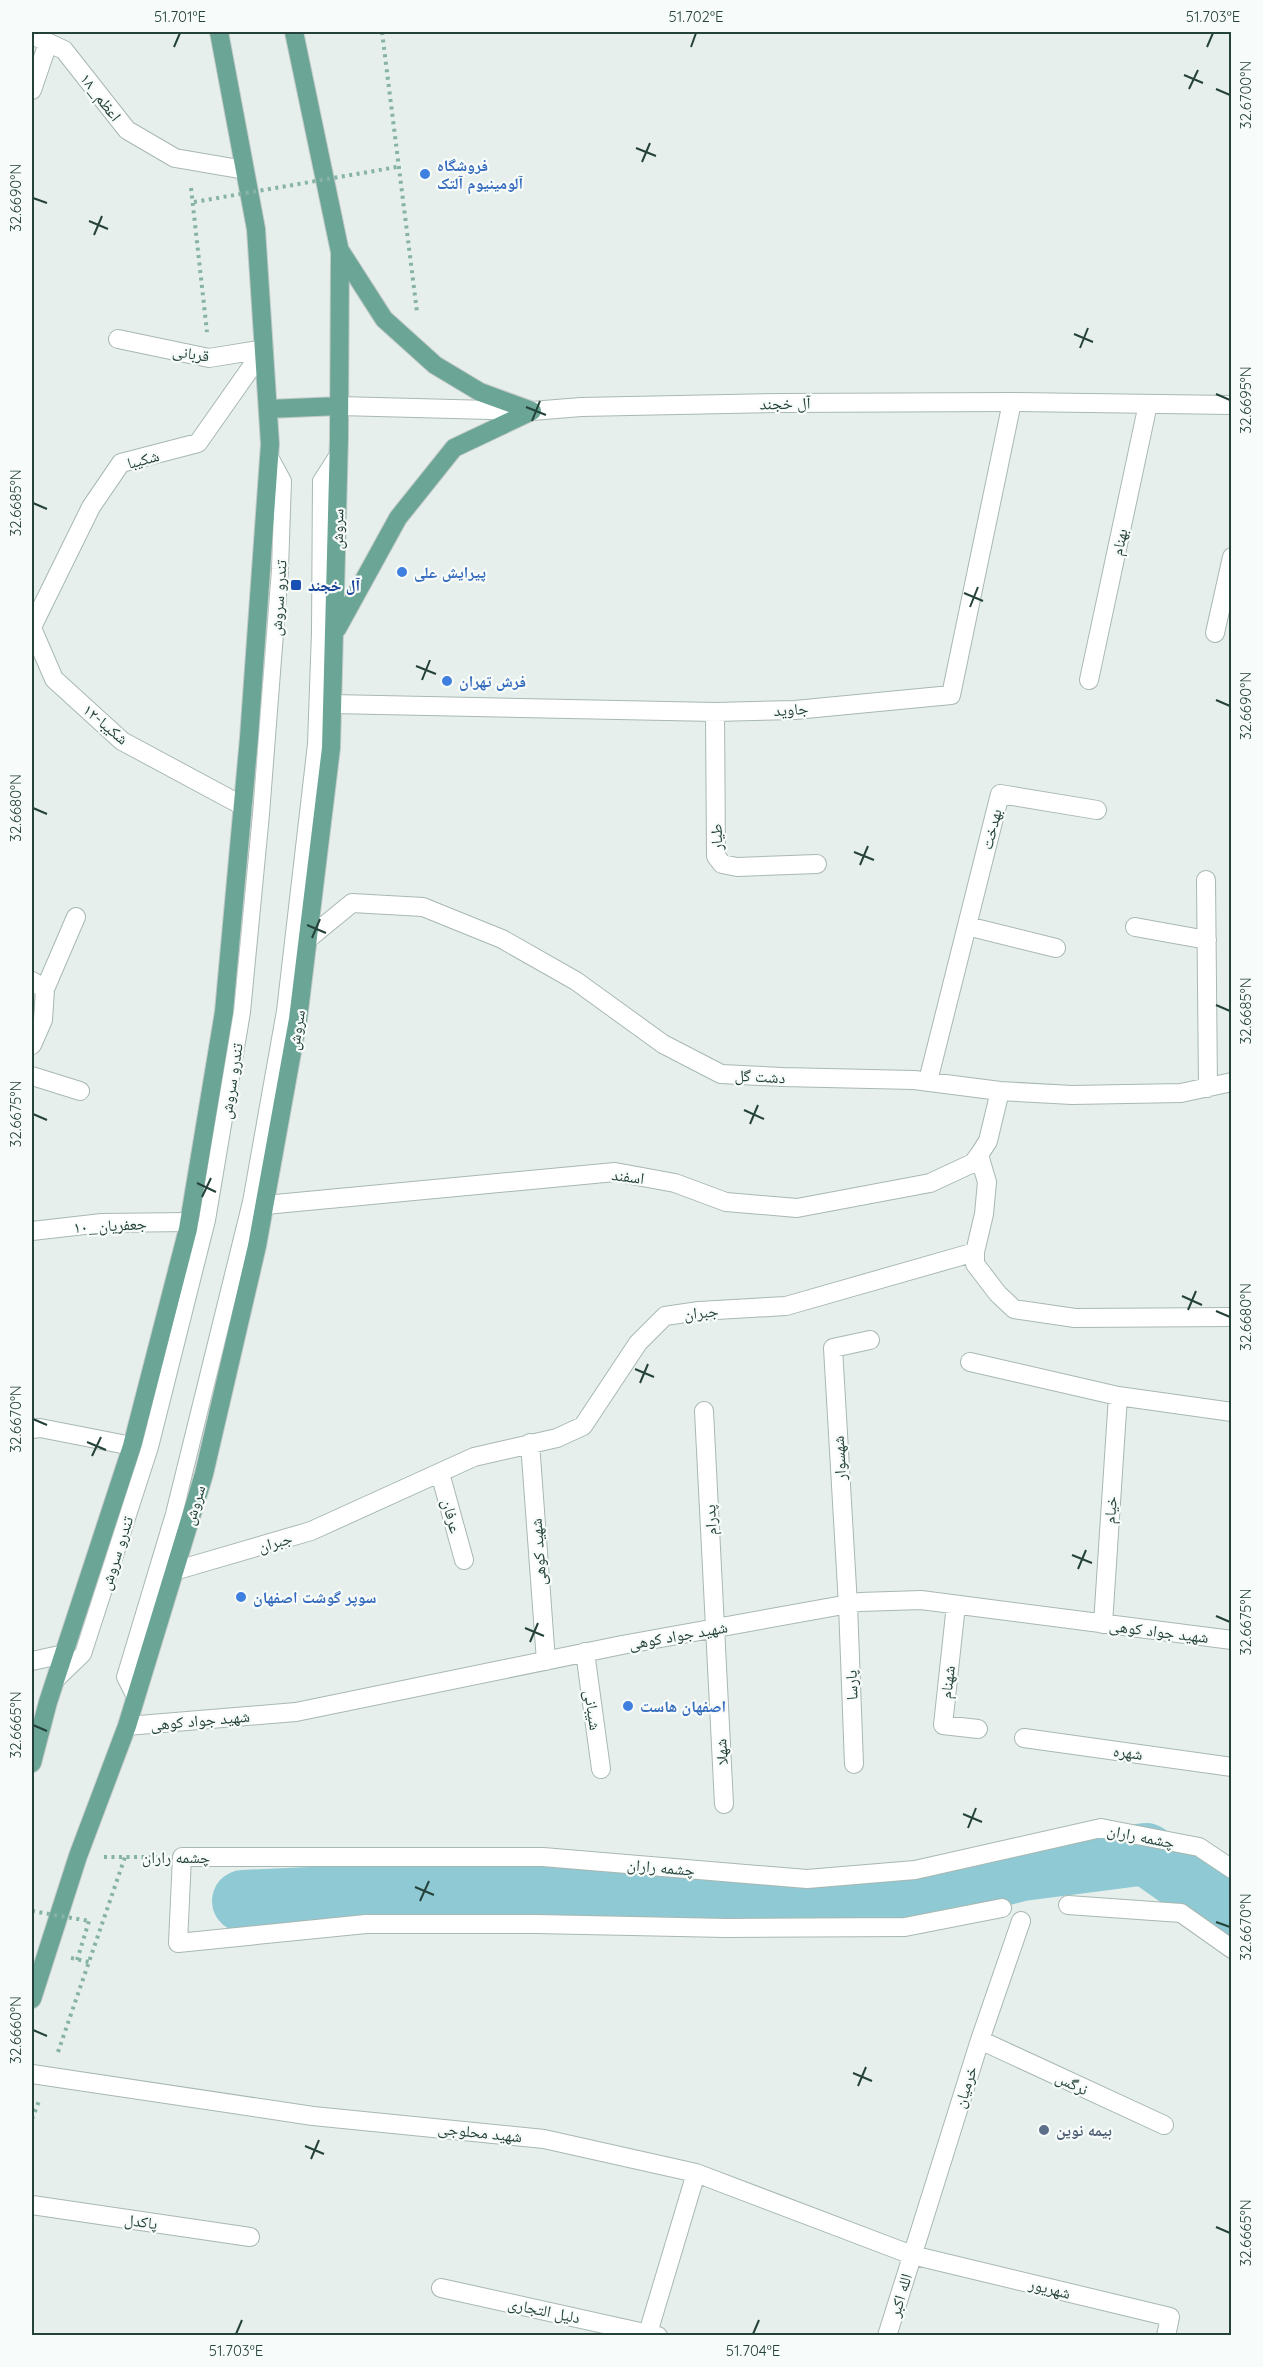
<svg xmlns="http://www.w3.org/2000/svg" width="1263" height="2367" font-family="Quicksand,'Noto Naskh Arabic',sans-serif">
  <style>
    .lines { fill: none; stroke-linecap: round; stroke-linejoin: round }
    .river { stroke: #8ec9d4; stroke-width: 62 }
    .service-casing { stroke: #a8b8b2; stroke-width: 18 }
    .minor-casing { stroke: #a8b8b2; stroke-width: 20 }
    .tertiary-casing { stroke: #a8b8b2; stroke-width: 20 }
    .primary-casing { stroke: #c2cac8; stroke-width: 20 }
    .path { stroke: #86b3a5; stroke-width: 4; stroke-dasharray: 3 4.5; stroke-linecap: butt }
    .service { stroke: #fff; stroke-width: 16 }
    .minor { stroke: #fff; stroke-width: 18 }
    .tertiary { stroke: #fff; stroke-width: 18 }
    .primary { stroke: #6aa596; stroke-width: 18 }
    .path-bridge { stroke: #86b3a5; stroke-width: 4; stroke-dasharray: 3 4.5; stroke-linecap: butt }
    .ticks { fill: none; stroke: #24423a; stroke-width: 2 }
    .shop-dot { fill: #3f7fe0; stroke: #f7fbf9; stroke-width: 2 }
    .transit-dot { fill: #1a4fb4; stroke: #f7fbf9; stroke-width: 2 }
    .service-dot { fill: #5c6f8a; stroke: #f7fbf9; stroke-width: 2 }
    .labels { text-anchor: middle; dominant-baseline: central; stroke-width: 4.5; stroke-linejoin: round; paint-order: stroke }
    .street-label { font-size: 16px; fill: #24423a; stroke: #f7fbf9 }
    .shop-label { font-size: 16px; font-weight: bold; fill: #366cbe; stroke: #f7fbf9; text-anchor: start }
    .transit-label { font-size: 16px; font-weight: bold; fill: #164399; stroke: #f7fbf9; text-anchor: start }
    .service-label { font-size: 16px; font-weight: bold; fill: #4e5e75; stroke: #f7fbf9; text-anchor: start }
    .neatline { fill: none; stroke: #24423a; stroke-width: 2 }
    .ticks-label { font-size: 15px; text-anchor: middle; fill: #24423a }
  </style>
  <rect width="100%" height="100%" fill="#e6efeb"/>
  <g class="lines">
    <!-- river -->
    <path class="river" d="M243,1901L484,1890L663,1900L803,1903L933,1892L1022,1870L1146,1854L1232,1914"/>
    <defs>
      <path id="service" d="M55,1681L83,1654L150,1447L207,1220L242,1012L261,814L280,569L283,481L269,455
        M136,1699L125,1677L174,1514L251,1202L285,1011L316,744L320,632L321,481L339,453"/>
      <path id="minor" d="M32,35L64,50L127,130L175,158L245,170
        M32,90L48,43
        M118,339L209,358L264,349
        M32,627L91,507L121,463L198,443L264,349
        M32,628L54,679L122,741L243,806
        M1215,633L1232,557
        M1089,680L1148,404
        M332,704L715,712L795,710L951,695L1012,402
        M715,712L716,856L722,864L737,867L817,864
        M1206,880L1208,1088
        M967,926L1056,948
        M1135,927L1207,940
        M308,939L352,903L423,907L502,939L576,981L663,1044L721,1074L782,1077L914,1080L1000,1091L1072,1095L1181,1093L1232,1082
        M32,981L45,989L43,1020L32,1045
        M45,989L76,917
        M32,1076L80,1091
        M928,1081L1000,794L1097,810
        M265,1205L615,1172L675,1183L726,1202L797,1208L930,1183L973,1163L979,1155
        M32,1231L102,1223L189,1222
        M975,1252L984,1214L987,1182L979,1155L988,1141L1000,1091
        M970,1362L1118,1396L1232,1412
        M704,1411L724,1804
        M32,1429L40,1428L132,1446
        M530,1443L546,1661
        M440,1473L464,1560
        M174,1571L311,1531L474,1457L557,1438L583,1426L638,1343L665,1316L699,1311L786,1306L975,1252V1264L998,1294L1014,1309L1075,1318L1232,1317
        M956,1605L943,1725L978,1729
        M1103,1624L1118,1396
        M585,1652L601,1769
        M32,1661L64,1654
        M127,1726L296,1712L622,1645L860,1602L921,1600L1232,1640
        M1024,1738L1232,1767
        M854,1764L848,1605L833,1348L870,1340
        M1068,1905L1181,1913L1232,1949
        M1002,1908L905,1927L726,1928L536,1924H366L178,1943L182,1857H543L807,1879L915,1870L1101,1828L1199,1847L1232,1869
        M980,2040L1164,2125
        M32,2074L313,2116L544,2139L696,2173L912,2255L1170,2317L1166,2336
        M32,2205L250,2237
        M441,2288L658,2336
        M648,2333L696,2173
        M887,2336L980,2040L1021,1921"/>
      <path id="tertiary" d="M339,406L532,411L581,407L780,403L1012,402L1232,405"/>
      <path id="primary" d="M341,252L384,319L435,365L480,392L532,411
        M268,409L339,406
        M337,629L398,518L454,448L532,411
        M32,1763L48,1702L132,1446L188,1229L224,1012L249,738L270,444L256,229L219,32
        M32,1999L78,1856L127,1726L204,1474L257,1246L298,1019L331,748L339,438L340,252L294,32"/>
    </defs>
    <!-- service casing -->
    <use href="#service" class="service-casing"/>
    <!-- minor casing -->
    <use href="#minor" class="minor-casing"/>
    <!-- tertiary casing -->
    <use href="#tertiary" class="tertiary-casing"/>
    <!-- primary casing -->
    <use href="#primary" class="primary-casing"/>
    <!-- path -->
    <path class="path" d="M382,32L417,312
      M191,188L207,332
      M104,1857H157
      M71,1958L89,1962
      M77,1960L89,1921
      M58,2052L125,1857
      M32,2119L39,2101"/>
    <!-- service -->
    <use href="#service" class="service"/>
    <!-- minor -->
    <use href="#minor" class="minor"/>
    <!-- tertiary -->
    <use href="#tertiary" class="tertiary"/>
    <!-- primary -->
    <use href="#primary" class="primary"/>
    <!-- path-bridge -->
    <path class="path-bridge" d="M194,202L397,167
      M32,1911L89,1921"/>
  </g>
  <!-- ticks -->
  <path class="ticks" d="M174,47L180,33M691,47L696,33M1207,47L1213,33M1184,75L1203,83M1189,89L1198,70M1216,89L1230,95M636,148L656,156M642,162L650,143M33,198L47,203M89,221L108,229M94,235L102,216M1074,334L1093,342M1080,348L1088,328M1216,394L1230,400M526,407L546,415M532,421L540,401M33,503L47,509M964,593L983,601M970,607L978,587M416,666L436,674M422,680L430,660M1216,700L1230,706M33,808L47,814M854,852L874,860M860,865L868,846M307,925L326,933M312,938L320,919M1216,1005L1230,1011M744,1110L764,1119M33,1114L47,1120M750,1124L758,1105M197,1183L216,1192M202,1197L211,1178M1182,1296L1202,1305M1188,1310L1196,1291M1216,1311L1230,1317M635,1369L654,1377M640,1383L648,1364M33,1419L47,1425M87,1442L106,1450M92,1456L101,1437M1072,1555L1092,1563M1078,1569L1086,1550M1216,1616L1230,1622M525,1628L544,1636M530,1642L538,1623M33,1725L47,1731M963,1814L982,1822M968,1828L976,1808M415,1887L434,1895M420,1901L429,1881M1216,1922L1230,1927M33,2030L47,2036M853,2073L872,2081M858,2086L866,2067M305,2146L324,2154M311,2159L319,2140M1216,2227L1230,2233M236,2334L242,2320M753,2334L759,2320"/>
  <!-- markers -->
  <g class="shop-dot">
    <circle cx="425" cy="174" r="6"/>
    <circle cx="402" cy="572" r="6"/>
    <circle cx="447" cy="681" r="6"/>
    <circle cx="241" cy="1597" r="6"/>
    <circle cx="628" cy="1706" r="6"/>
  </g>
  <rect class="transit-dot" x="290" y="579" width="12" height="12" rx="3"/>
  <circle class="service-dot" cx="1044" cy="2130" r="6"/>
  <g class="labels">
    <!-- street labels -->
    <g class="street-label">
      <text transform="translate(101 97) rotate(52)">۱۸_اعظم</text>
      <text transform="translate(191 353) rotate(9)">قربانی</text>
      <text transform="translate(785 403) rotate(-1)">آل خجند</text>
      <text transform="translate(143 459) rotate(-15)">شکیبا</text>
      <text transform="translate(337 529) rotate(-89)">سروش</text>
      <text transform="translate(1119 542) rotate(-78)">بهنام</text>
      <text transform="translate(278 598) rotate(-86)">تندرو سروش</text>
      <text transform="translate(791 709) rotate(-4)">جاوید</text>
      <text transform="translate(106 724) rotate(40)">۱۲-شکیبا</text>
      <text transform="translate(991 829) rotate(-76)">بهدخت</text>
      <text transform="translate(716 837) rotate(-92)">طیار</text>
      <text transform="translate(296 1030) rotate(-81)">سروش</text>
      <text transform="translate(760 1076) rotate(3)">دشت گل</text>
      <text transform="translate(231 1081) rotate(-81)">تندرو سروش</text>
      <text transform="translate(628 1176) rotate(7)">اسفند</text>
      <text transform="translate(110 1225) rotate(-3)">۱۰_جعفریان</text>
      <text transform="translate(701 1312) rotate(-6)">جبران</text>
      <text transform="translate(839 1458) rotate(-93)">شهسوار</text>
      <text transform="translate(194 1505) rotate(-73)">سروش</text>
      <text transform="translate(1110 1510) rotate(-86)">خیام</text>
      <text transform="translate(452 1516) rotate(75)">عرفان</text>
      <text transform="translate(710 1520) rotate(-93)">پدرام</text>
      <text transform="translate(275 1542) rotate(-16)">جبران</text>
      <text transform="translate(538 1552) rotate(-94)">شهید کوهی</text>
      <text transform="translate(116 1553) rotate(-72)">تندرو سروش</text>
      <text transform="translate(1159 1631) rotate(7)">شهید جواد کوهی</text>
      <text transform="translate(678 1635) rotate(-10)">شهید جواد کوهی</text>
      <text transform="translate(947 1682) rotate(-83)">شهنام</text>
      <text transform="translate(851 1685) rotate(-92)">پارسا</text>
      <text transform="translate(593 1710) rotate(82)">شیبانی</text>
      <text transform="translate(200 1720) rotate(-5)">شهید جواد کوهی</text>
      <text transform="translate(721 1752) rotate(-93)">شهلا</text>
      <text transform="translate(1128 1752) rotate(8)">شهره</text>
      <text transform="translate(1141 1836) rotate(11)">چشمه راران</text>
      <text x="176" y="1857">چشمه راران</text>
      <text transform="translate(661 1867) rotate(5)">چشمه راران</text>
      <text transform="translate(1072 2083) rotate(25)">نرگس</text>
      <text transform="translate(965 2087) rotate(-72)">خرمیان</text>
      <text transform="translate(480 2132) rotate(6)">شهید محلوجی</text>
      <text transform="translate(141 2221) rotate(8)">پاکدل</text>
      <text transform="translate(1050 2288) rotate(14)">شهریور</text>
      <text transform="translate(900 2295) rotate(-73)">الله اکبر</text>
      <text transform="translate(544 2310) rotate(12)">دلیل التجاری</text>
    </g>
    <!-- shop labels -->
    <g class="shop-label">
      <text x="437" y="165">فروشگاه<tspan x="437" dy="18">آلومینیوم آلتک</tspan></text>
      <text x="414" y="572">پیرایش علی</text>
      <text x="459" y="681">فرش تهران</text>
      <text x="253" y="1597">سوپر گوشت اصفهان</text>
      <text x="640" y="1706">اصفهان هاست</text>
    </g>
    <!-- transit labels -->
    <g class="transit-label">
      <text x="308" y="585">آل خجند</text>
    </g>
    <!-- service labels -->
    <g class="service-label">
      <text x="1056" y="2130">بیمه نوین</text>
    </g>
  </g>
  <!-- border -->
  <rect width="1263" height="2367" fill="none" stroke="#f7fbf9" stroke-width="66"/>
  <rect x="33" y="33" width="1197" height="2301" class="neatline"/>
  <g class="ticks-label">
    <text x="180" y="22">51.701°E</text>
    <text x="696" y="22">51.702°E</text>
    <text x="1213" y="22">51.703°E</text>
    <text transform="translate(1246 95) rotate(-90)" y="5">32.6700°N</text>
    <text transform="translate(16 198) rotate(-90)" y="5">32.6690°N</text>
    <text transform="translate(1246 400) rotate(-90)" y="5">32.6695°N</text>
    <text transform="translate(16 503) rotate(-90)" y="5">32.6685°N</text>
    <text transform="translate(1246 706) rotate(-90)" y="5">32.6690°N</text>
    <text transform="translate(16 808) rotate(-90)" y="5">32.6680°N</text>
    <text transform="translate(1246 1011) rotate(-90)" y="5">32.6685°N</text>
    <text transform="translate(16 1114) rotate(-90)" y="5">32.6675°N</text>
    <text transform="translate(1246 1317) rotate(-90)" y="5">32.6680°N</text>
    <text transform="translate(16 1419) rotate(-90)" y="5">32.6670°N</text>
    <text transform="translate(1246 1622) rotate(-90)" y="5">32.6675°N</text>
    <text transform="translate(16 1725) rotate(-90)" y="5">32.6665°N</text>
    <text transform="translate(1246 1927) rotate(-90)" y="5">32.6670°N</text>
    <text transform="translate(16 2030) rotate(-90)" y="5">32.6660°N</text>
    <text transform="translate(1246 2233) rotate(-90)" y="5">32.6665°N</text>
    <text x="236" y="2356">51.703°E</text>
    <text x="753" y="2356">51.704°E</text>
  </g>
</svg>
